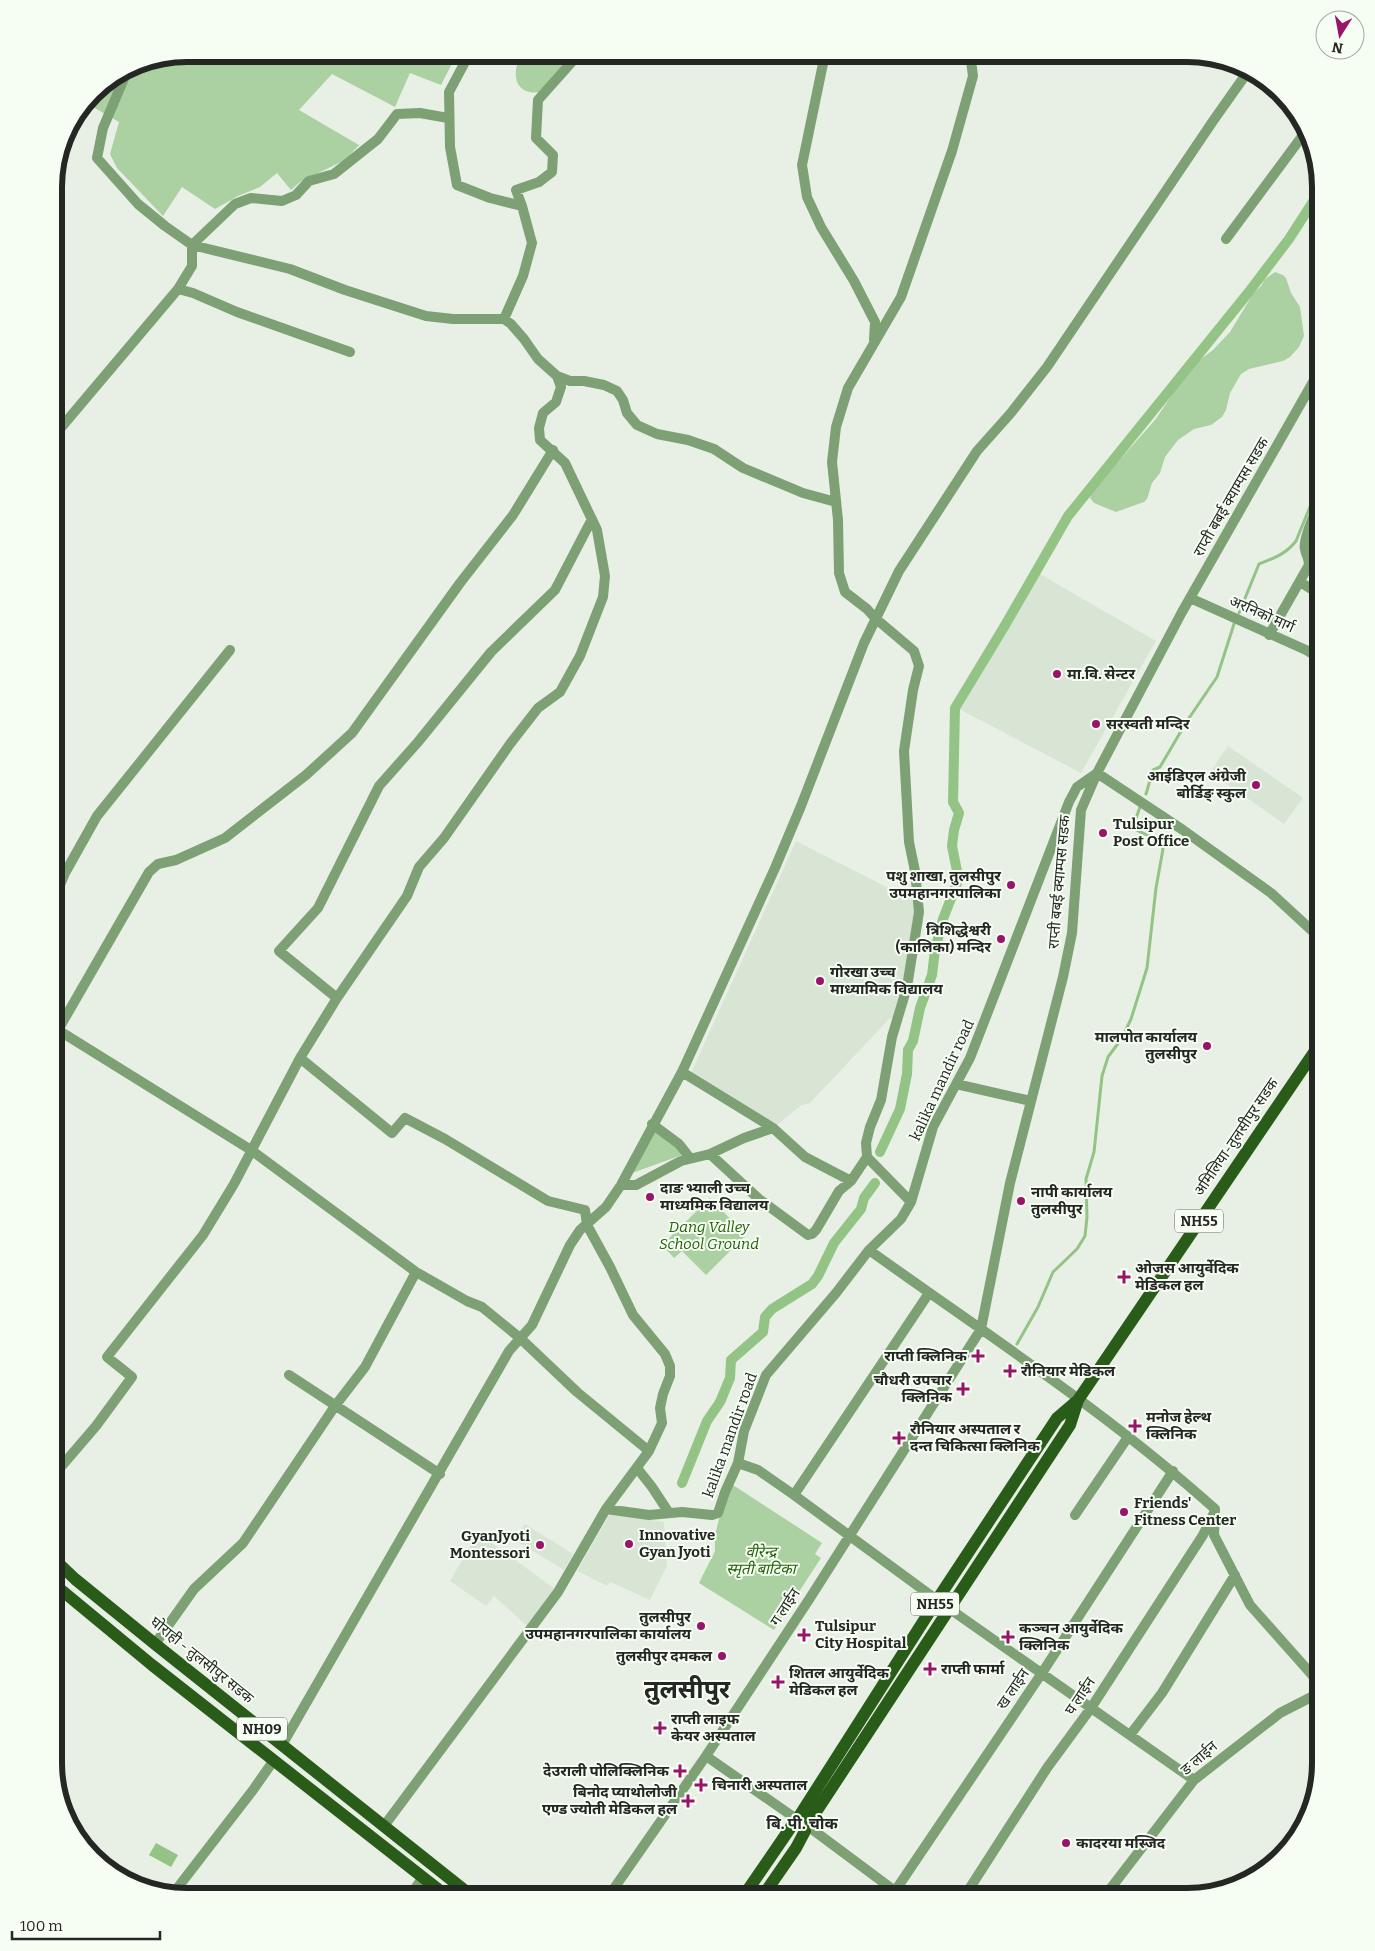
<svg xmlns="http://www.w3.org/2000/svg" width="1375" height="1951" font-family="Bitter,'Noto Sans Devanagari',serif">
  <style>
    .built { fill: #d8e5d5 }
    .green { fill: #abd0a1 }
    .water { fill: #93c485 }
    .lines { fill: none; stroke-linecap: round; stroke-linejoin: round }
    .stream { stroke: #93c485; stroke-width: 3 }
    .canal { stroke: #93c485; stroke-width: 10 }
    .minor { stroke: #7ea075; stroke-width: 10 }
    .major { stroke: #295b19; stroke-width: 12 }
    .poi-dot { fill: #991468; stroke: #f6fdf3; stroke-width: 2 }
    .labels { text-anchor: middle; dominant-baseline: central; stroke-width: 4; stroke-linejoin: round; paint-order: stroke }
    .shield { fill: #f6fdf3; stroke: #636761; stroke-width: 1 }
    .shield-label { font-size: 14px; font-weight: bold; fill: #242723 }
    .street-label { font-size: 15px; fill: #242723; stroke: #f6fdf3 }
    .poi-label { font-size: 15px; font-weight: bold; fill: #242723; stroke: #f6fdf3; text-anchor: start }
    .park-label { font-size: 15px; font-style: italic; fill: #24620a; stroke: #f6fdf3 }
    .neighbourhood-label { font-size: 16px; font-weight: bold; fill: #242723; stroke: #f6fdf3 }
    .town-label { font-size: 25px; font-weight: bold; fill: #242723; stroke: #f6fdf3 }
    .rim { fill: none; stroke: #242723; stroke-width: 6 }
  </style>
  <rect width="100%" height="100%" fill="#e8f0e6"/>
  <!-- built -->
  <path class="built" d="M1038,573L1156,641L1081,773L957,708Z
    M1228,746L1303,798L1284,824L1210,772Z
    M796,841L916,902L908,978L894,1020L890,1018L810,1103L800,1106L776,1126L690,1075Z
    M610,1514L664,1522L667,1566L650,1600L610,1582L607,1586L577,1571Z
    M525,1524L573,1554L564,1570L515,1540Z
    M478,1533L555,1589L527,1626L494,1596L486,1606L450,1581Z"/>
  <!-- green -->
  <path class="green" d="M188,54H457L441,85L410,73L395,107L332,74L299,110L359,145L345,160L300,182L291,190L277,173L260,187L238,196L215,209L182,187L163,216L117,168L110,154L119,122L86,103L93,93L137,64Z
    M521,54H583L542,92C514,96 511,74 521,54Z
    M1275,272L1283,275L1286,278L1291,293L1300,307L1304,336L1299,347L1290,357L1283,361L1249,369L1241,374L1230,393L1226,410L1222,417L1211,425L1194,429L1178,440L1165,457L1160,473L1152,483L1147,499L1144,502L1116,512L1094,503L1090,498L1093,490L1155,420L1182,380L1195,363L1213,350L1230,332L1253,294L1261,286L1265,279Z
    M655,1131L685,1154L632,1173Z
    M710,1198L746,1235L706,1275L682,1251L674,1258L662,1245Z
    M733,1485L822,1543L815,1554L821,1558L774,1630L699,1583L715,1551V1535L721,1511Z"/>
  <!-- water -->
  <path class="water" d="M156,1843L178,1855L171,1867L149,1855Z"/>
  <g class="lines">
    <!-- stream -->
    <path class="stream" d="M1239,613L1259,564C1274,558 1286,554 1296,541L1321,480
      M1146,794L1153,770L1160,767L1187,721L1217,677L1234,624
      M1017,1344L1038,1307L1053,1272L1077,1249L1085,1236L1087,1217L1086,1179L1094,1152L1102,1076L1108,1057L1122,1038L1131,1019L1147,968L1156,888L1163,849C1159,837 1144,835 1135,829V821L1140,807"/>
    <!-- canal -->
    <path class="canal" d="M880,1152L900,1109L907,1074L908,1050L913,1041L920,1008L932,975L935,950L943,919L957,883V871L952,846L954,830L959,813L953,802L955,708L1004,627L1068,516L1248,293L1289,239L1316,197L1321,186
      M682,1483L707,1421L720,1402L730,1378L731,1360L763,1332L765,1317L772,1309L812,1284L818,1276L834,1243L861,1209L864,1198L875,1183"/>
    <!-- minor -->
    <path class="minor" d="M467,54L465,62L449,92L450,147L457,185L490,198L522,206L532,243L523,276L504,319
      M825,54L802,165L807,197L821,227L854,281L875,322L874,340
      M128,69L103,128L97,158L138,204L165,226L192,245L290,269L345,290L426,316L453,319H504L511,324L524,339L538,359L557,376L570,381H584L604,385L617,391L623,400L627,413L637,425L657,434L688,440L714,449L743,468L803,493L836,502
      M522,206L516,190L539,182L552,172L553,155L536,138L538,100L579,54
      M1226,239L1306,131
      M178,289L193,293L237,312L350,352
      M54,436L178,289L192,266V245L235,204L251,198L282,201L296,195L309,181L334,174L378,139L397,114L420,113L448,118
      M1300,582L1321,595
      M1190,598L1306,650L1321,659
      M1269,635L1309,565C1309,557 1306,556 1305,549C1302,540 1317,509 1321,498
      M54,899L65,873L97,816L230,650
      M337,998L279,951L318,908L379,786L418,742L491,652L555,590L592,519
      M58,1030L251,1150L416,1272L467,1301L482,1307L520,1338L577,1392L649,1451
      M54,1031L58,1030L149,872L158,864L176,860L225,838L306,775L352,733L460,583L513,515L553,450
      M300,1058L392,1133L405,1118L445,1139L548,1201L585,1210L587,1225L610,1267L633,1315L665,1354L670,1366V1376L663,1394L660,1408L662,1423L649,1451L606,1509L558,1592L384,1826
      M682,1072L773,1128L805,1157L851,1181L867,1157
      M956,1084L1031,1101
      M652,1124L679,1144L690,1158
      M710,1154L759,1199L808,1235L812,1234L816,1230L839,1191L851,1181
      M621,1185H636L681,1161L710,1154L744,1138L773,1128
      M911,1202L867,1157L866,1143L870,1127L881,1100L892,1037L907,987L919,912L915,871L909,842L904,751L913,690L919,666L914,651L875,618L867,609L845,592L839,573L838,520L832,462L836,427L848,388L901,297L952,151L973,76L971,61L973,54
      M869,1250C986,1334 1108,1413 1215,1509L1214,1535L1250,1605L1321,1685
      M289,1375L440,1474
      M738,1463L758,1470L794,1495L937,1600L1194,1780
      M637,1468L652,1487L669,1513
      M54,1475L96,1426L132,1377L107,1357L203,1235L234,1184L300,1058L337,998L407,896L419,867L444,838L510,744L538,708L560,692L580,656L603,597L605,576L597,530L565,463L540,440L539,428L543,413L556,402L561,387L557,376
      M794,1495L929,1293
      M606,1509L649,1515L682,1512L712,1515L718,1513L725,1492L738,1463L744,1431L766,1375L836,1293L869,1250L901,1219L911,1202L933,1127L970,1058L1069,802L1077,787L1097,773L1183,830L1271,893L1321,939
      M1075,1515L1128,1437
      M155,1644L194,1589L243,1543L335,1406L365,1367L416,1272
      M1130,1735L1162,1693L1235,1575
      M282,1745L509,1351L532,1325L570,1245L580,1230L606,1207L621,1185L682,1072L775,868L801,806L864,643L899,571L977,451L1010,414L1047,367L1213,121L1249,70
      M706,1756L795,1818
      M809,1827L903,1897
      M172,1895L253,1790L274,1760
      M409,1897L423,1877
      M608,1897L706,1756L810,1598L981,1329L1010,1183L1063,977L1072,933L1081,810L1097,773L1182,612L1321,368
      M891,1897L1042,1673L1173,1471
      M964,1897L1047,1768L1091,1708L1203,1535L1214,1513
      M1104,1897L1194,1780L1280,1713L1321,1692"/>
    <!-- major -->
    <path class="major" d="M54,1559L75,1579L155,1644L473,1897
      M54,1584L152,1665L448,1897
      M800,1815L937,1600L1057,1418L1078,1400L1321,1042
      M810,1821L1070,1425L1078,1400
      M743,1897L793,1824
      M762,1897L796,1848L805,1831"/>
  </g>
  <!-- markers -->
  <g class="poi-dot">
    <circle cx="1057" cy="674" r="5"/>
    <circle cx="1096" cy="724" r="5"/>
    <circle cx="1256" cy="785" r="5"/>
    <circle cx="1103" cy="833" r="5"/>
    <circle cx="1011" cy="885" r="5"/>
    <circle cx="1001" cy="939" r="5"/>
    <circle cx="820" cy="981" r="5"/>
    <circle cx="1207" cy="1046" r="5"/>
    <circle cx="650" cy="1197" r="5"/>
    <circle cx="1021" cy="1201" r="5"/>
    <path d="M1121.5 1269.5h5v5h5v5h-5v5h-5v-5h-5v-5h5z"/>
    <path d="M975.5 1348.5h5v5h5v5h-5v5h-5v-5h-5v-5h5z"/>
    <path d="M1007.5 1363.5h5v5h5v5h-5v5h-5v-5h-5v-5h5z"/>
    <path d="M960.5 1381.5h5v5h5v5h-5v5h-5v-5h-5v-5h5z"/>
    <path d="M1132.5 1418.5h5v5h5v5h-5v5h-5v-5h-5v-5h5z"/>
    <path d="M896.5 1430.5h5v5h5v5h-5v5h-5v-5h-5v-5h5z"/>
    <circle cx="1124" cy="1512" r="5"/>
    <circle cx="629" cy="1544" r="5"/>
    <circle cx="540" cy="1545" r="5"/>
    <circle cx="701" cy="1626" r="5"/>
    <path d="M801.5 1627.5h5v5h5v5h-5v5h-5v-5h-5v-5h5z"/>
    <path d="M1005.5 1629.5h5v5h5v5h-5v5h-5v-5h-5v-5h5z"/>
    <circle cx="722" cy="1656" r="5"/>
    <path d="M927.5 1661.5h5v5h5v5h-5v5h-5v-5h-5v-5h5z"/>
    <path d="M775.5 1674.5h5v5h5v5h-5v5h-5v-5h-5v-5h5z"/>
    <path d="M657.5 1720.5h5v5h5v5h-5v5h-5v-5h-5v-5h5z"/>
    <path d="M677.5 1763.5h5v5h5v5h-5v5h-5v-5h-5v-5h5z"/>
    <path d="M698.5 1777.5h5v5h5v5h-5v5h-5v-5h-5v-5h5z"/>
    <path d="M685.5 1793.5h5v5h5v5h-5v5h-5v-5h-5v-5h5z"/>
    <circle cx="1066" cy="1843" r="5"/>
  </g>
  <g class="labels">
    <!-- shield labels -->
    <g class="shield">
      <rect x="1175" y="1209.5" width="48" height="23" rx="4"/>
      <rect x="911" y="1592.5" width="48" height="23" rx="4"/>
      <rect x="237" y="1717.5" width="50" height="23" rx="4"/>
    </g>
    <g class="shield-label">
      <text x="1199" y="1221">NH55</text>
      <text x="935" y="1604">NH55</text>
      <text x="262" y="1729">NH09</text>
    </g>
    <!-- street labels -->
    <g class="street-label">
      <text transform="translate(1231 497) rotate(-60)">राप्ती बबई क्याम्पस सडक</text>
      <text transform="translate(1262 614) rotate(24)">अरनिको मार्ग</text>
      <text transform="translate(1059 882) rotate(-85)">राप्ती बबई क्याम्पस सडक</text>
      <text transform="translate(942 1080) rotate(-65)">kalika mandir road</text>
      <text transform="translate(1236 1137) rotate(-56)">अमिलिया-तुलसीपुर सडक</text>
      <text transform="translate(730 1435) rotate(-70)">kalika mandir road</text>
      <text transform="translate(785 1607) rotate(-57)">ग लाईन</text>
      <text transform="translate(202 1660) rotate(39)">घोराही - तुलसीपुर सडक</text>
      <text transform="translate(1013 1689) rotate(-56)">ख लाईन</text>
      <text transform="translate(1080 1696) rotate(-56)">घ लाईन</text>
      <text transform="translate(1199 1758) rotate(-41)">ङ लाईन</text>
    </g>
    <!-- poi labels -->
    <g class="poi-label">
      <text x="1067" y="674">मा.वि. सेन्टर</text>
      <text x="1106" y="724">सरस्वती मन्दिर</text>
      <text x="1246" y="776" text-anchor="end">आईडिएल अंग्रेजी<tspan x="1246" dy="17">बोर्डिङ् स्कुल</tspan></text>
      <text x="1113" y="824">Tulsipur<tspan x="1113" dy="17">Post Office</tspan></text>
      <text x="1001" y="876" text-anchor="end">पशु शाखा, तुलसीपुर<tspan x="1001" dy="17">उपमहानगरपालिका</tspan></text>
      <text x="991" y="930" text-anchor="end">त्रिशिद्धेश्वरी<tspan x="991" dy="17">(कालिका) मन्दिर</tspan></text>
      <text x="830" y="972">गोरखा उच्च<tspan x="830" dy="17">माध्यामिक विद्यालय</tspan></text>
      <text x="1197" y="1037" text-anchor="end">मालपोत कार्यालय<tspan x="1197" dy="17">तुलसीपुर</tspan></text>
      <text x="660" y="1188">दाङ भ्याली उच्च<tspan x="660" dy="17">माध्यमिक विद्यालय</tspan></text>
      <text x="1031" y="1192">नापी कार्यालय<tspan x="1031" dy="17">तुलसीपुर</tspan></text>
      <text x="1135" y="1268">ओजस आयुर्वेदिक<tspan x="1135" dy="17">मेडिकल हल</tspan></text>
      <text x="967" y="1356" text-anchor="end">राप्ती क्लिनिक</text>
      <text x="1021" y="1371">रौनियार मेडिकल</text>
      <text x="952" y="1380" text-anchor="end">चौधरी उपचार<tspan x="952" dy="17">क्लिनिक</tspan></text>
      <text x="1146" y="1417">मनोज हेल्थ<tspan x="1146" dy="17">क्लिनिक</tspan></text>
      <text x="910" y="1429">रौनियार अस्पताल र<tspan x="910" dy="17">दन्त चिकित्सा क्लिनिक</tspan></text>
      <text x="1134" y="1503">Friends'<tspan x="1134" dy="17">Fitness Center</tspan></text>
      <text x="639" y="1535">Innovative<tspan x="639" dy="17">Gyan Jyoti</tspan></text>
      <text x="530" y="1536" text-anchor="end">GyanJyoti<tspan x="530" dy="17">Montessori</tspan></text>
      <text x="691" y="1617" text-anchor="end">तुलसीपुर<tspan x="691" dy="17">उपमहानगरपालिका कार्यालय</tspan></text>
      <text x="815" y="1626">Tulsipur<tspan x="815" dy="17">City Hospital</tspan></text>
      <text x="1019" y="1628">कञ्चन आयुर्वेदिक<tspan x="1019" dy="17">क्लिनिक</tspan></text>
      <text x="712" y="1656" text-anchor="end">तुलसीपुर दमकल</text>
      <text x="941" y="1669">राप्ती फार्मा</text>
      <text x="789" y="1673">शितल आयुर्वेदिक<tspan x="789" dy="17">मेडिकल हल</tspan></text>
      <text x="671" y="1719">राप्ती लाइफ<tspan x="671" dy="17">केयर अस्पताल</tspan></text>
      <text x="669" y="1771" text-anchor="end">देउराली पोलिक्लिनिक</text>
      <text x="712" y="1785">चिनारी अस्पताल</text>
      <text x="677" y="1792" text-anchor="end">बिनोद प्याथोलोजी<tspan x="677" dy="17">एण्ड ज्योती मेडिकल हल</tspan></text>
      <text x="1076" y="1843">कादरया मस्जिद</text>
    </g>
    <!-- park labels -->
    <g class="park-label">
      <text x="709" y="1227">Dang Valley<tspan x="709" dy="17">School Ground</tspan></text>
      <text x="761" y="1552">वीरेन्द्र<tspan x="761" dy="17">स्मृती बाटिका</tspan></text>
    </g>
    <!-- neighbourhood labels -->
    <g class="neighbourhood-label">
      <text x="802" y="1823">बि. पी. चोक</text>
    </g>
    <!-- town labels -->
    <g class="town-label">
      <text x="687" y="1690">तुलसीपुर</text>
    </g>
  </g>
  <!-- crop -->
  <path d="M0 0H1375V1951H0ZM187 62H1187A125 125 0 0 1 1312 187V1763A125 125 0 0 1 1187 1888H187A125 125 0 0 1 62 1763V187A125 125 0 0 1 187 62Z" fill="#f6fdf3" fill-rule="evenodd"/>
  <path class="rim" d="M187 62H1187A125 125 0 0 1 1312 187V1763A125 125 0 0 1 1187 1888H187A125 125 0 0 1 62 1763V187A125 125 0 0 1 187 62Z"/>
  <!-- north arrow -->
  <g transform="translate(1340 35) rotate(191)"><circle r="24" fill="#f6fdf3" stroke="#a2a7a0"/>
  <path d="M0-4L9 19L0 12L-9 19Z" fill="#991468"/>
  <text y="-8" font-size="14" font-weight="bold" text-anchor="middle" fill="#242723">N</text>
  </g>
  <!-- scale -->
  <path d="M12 1931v8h148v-8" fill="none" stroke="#242723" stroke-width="2.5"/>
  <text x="20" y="1931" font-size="15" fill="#242723" stroke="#f6fdf3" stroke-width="4" paint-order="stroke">100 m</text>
</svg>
